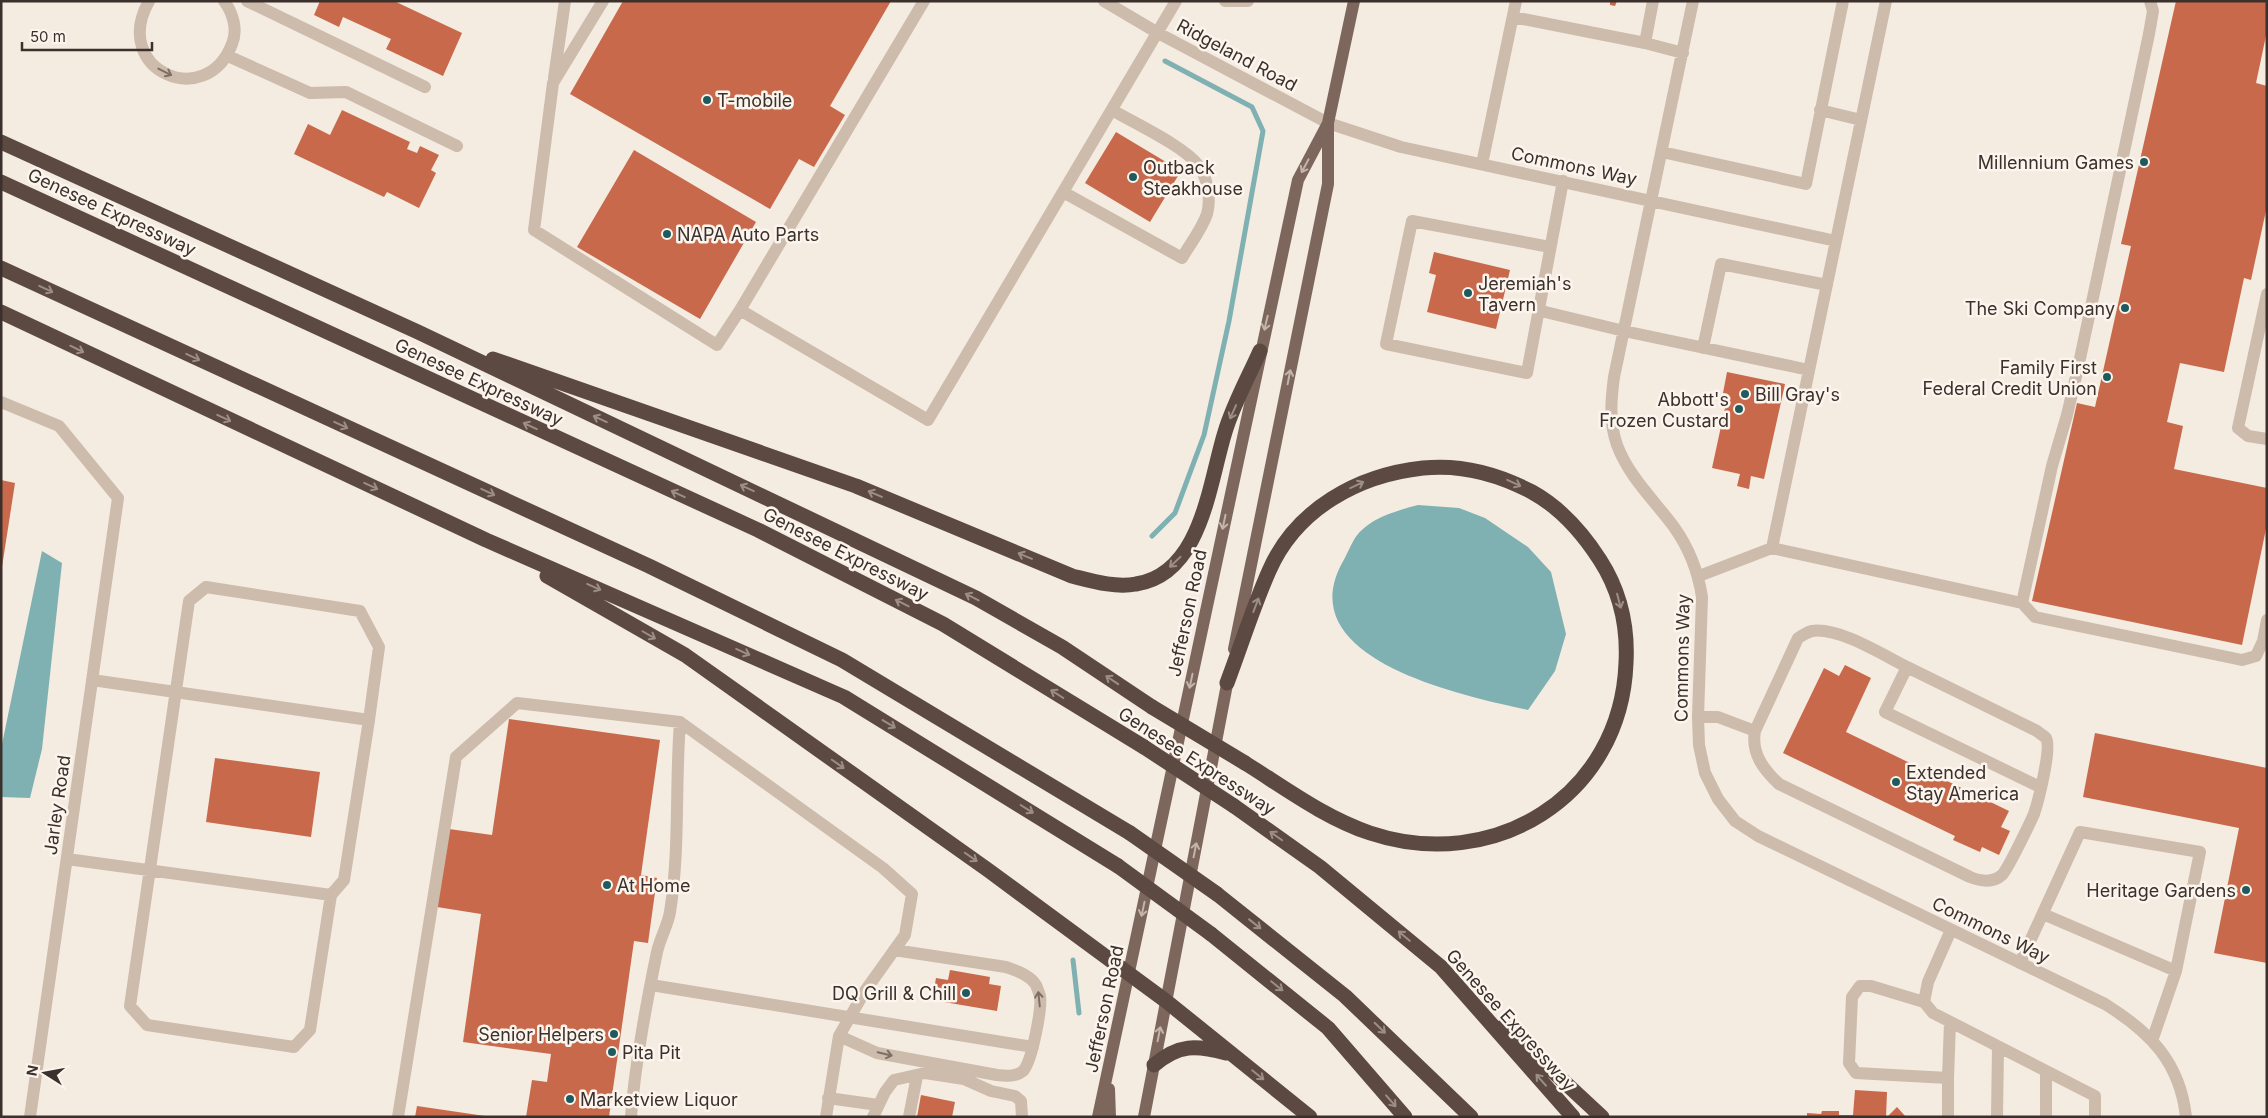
<svg xmlns="http://www.w3.org/2000/svg" width="2268" height="1118" font-family="Inter,sans-serif">
  <style>
    .water { fill: #7fb0b2 }
    .lines { fill: none; stroke-linecap: round; stroke-linejoin: round }
    .stream { stroke: #7fb0b2; stroke-width: 5 }
    .building { fill: #c8694b }
    .minor { stroke: #cdbbac; stroke-width: 12 }
    .major { stroke: #7d675c; stroke-width: 12 }
    .highway { stroke: #5c4a42; stroke-width: 15 }
    .highway-bridge { stroke: #5c4a42; stroke-width: 15 }
    .oneway { stroke: #7d6f65 }
    .oneway2 { stroke: #c2b5ac }
    .oneway3 { stroke: #9c8e87 }
    .poi-dot { fill: #1f5a5e; stroke: #fbf5ee; stroke-width: 2 }
    .labels { text-anchor: middle; dominant-baseline: central; stroke-width: 5; stroke-linejoin: round; paint-order: stroke }
    .street-label { font-size: 18px; fill: #3b302b; stroke: #fbf5ee }
    .poi-label { font-size: 18px; fill: #3b302b; stroke: #fbf5ee; text-anchor: start }
  </style>
  <rect width="100%" height="100%" fill="#f4ebe1"/>
  <!-- water -->
  <path class="water" d="M1418,505L1459,508L1485,518L1528,547L1551,572L1566,634L1555,671L1528,710C1466,696 1292,661 1341,565C1346,557 1350,546 1355,538C1369,518 1396,511 1418,505Z
    M42,551L62,563L42,749L30,798L1,797V749Z"/>
  <g class="lines">
    <!-- stream -->
    <path class="stream" d="M1152,536L1175,513L1204,435L1229,321L1263,131L1252,107L1165,61
      M1073,960L1079,1013"/>
  </g>
  <!-- building -->
  <path class="building" d="M320,1H394L462,33L443,76L386,49L391,39L343,17L339,27L314,15Z
    M623,1H891L830,106L845,115L814,167L799,159L770,209L570,94Z
    M1610,1H1617L1615,6L1610,5Z
    M2176,1H2267V31L2256,83L2267,86V206L2251,280L2244,278L2224,372L2180,363L2167,422L2183,426L2174,469L2267,488V524L2242,645L2032,601L2077,403L2095,407L2131,246L2121,244Z
    M342,110L410,142L407,149L417,153L420,146L439,155L431,170L436,173L419,208L387,192L384,197L294,154L308,124L330,135Z
    M1116,132L1181,171L1150,222L1085,183Z
    M634,150L756,222L700,319L577,247Z
    M1434,252L1510,270L1496,329L1427,312L1436,275L1429,273Z
    M1727,372L1785,384L1764,479L1751,476L1749,489L1737,486L1740,474L1712,468L1728,394L1723,393Z
    M1,480L15,483L2,567H1Z
    M1845,665L1871,678L1846,732L2009,811L2001,827L2010,831L1999,855L1982,847L1980,852L1953,840L1955,836L1783,753L1824,668L1839,676Z
    M509,719L660,740L641,875L657,878L648,943L634,941L609,1117H526L532,1080L547,1082L551,1054L463,1042L481,914L437,907L449,829L492,835Z
    M2095,733L2267,768V963L2214,953L2239,828L2083,797Z
    M215,758L320,772L311,837L206,822Z
    M950,970L990,977L989,984L1001,986L997,1011L932,1000L936,978L948,980Z
    M1855,1090L1887,1092L1886,1117H1807V1113L1821,1114L1822,1111H1839V1115H1853Z
    M921,1095L955,1102L952,1117H917Z
    M417,1106L485,1116V1117H415Z
    M1897,1107L1906,1117H1887Z"/>
  <g class="lines">
    <!-- minor -->
    <path class="minor" d="M149,1C110,70 206,112 232,44C238,30 233,13 224,1
      M247,1L425,87
      M603,1L553,83L534,230L717,345L740,310
      M924,1L740,310L928,420L1176,1
      M1104,1L1158,33L1328,123L1401,147L1836,241
      M1225,1H1248
      M1693,1L1614,377C1611,400 1609,422 1617,445C1629,477 1654,500 1674,527C1689,548 1698,571 1702,597L1698,717L1699,745L1705,773L1718,799L1735,821L1758,836L2105,1004C2150,1032 2180,1062 2186,1117
      M1513,17L1645,43L1653,1
      M1645,43L1683,53
      M228,56L310,93L346,92L457,146
      M554,78L565,1
      M1820,110L1861,120
      M1662,152L1806,184L1843,1
      M1482,164L1516,1
      M1063,192L1182,258C1190,244 1202,229 1207,214C1211,200 1208,179 1199,166C1184,146 1136,124 1112,110
      M1550,247L1412,221L1386,344L1527,373L1563,181
      M2267,294L2238,428L2248,436L2267,439
      M1537,310L1624,331L1809,370
      M1703,348L1721,264L1827,285
      M1,402L59,426L118,498L30,1117
      M1772,548L1886,1
      M1699,576L1772,548L2022,603L2035,617L2242,660L2256,656L2263,641L2267,620
      M2022,603L2052,466L2067,415L2078,368L2149,34L2153,11L2150,1
      M1907,667L2037,731C2039,733 2044,736 2046,738C2052,748 2038,802 2034,814C2030,823 2008,869 2002,875C1993,883 1980,881 1970,877L1779,784C1763,769 1751,753 1755,731L1798,638C1802,636 1807,632 1812,631C1839,627 1883,655 1907,667L1885,712L2040,787
      M1698,717H1718L1755,731
      M67,859L331,895L344,880L369,720L92,680
      M331,895L310,1030L294,1047L147,1025L130,1006L189,601L206,587L360,611L379,647L369,720
      M2043,914L2176,971
      M1951,930L1928,982L1924,1002L1933,1013L2095,1096V1117
      M2020,963L2080,832L2200,852L2176,971L2152,1041
      M651,985L1033,1047
      M1924,1002L1871,986H1860L1852,997L1849,1063L1856,1073L1948,1078L1950,1022
      M839,1036L877,1053L997,1075C1006,1076 1016,1077 1023,1071C1032,1062 1042,1008 1040,996C1039,993 1037,987 1036,985C1030,975 1017,971 1006,967L894,950
      M828,1098L878,1105
      M398,1117L456,757L517,703L680,722L883,868L912,894L905,935L865,991L839,1036L826,1117
      M631,1117C635,1062 646,1005 657,952C660,938 668,925 670,912C680,849 675,786 680,722
      M873,1117L885,1092L894,1080L925,1073L964,1079L991,1091L1015,1096L1021,1101L1022,1117
      M909,1117L917,1076
      M1948,1117V1078
      M1997,1117L1998,1047
      M2046,1117V1072"/>
    <!-- major -->
    <path class="major" d="M1234,649L1328,184V123L1354,1
      M1109,1089L1110,1117
      M1098,1117L1298,180L1327,125
      M1144,1117L1229,674"/>
    <!-- highway -->
    <path class="highway" d="M1,142L418,332L976,598L1062,647L1152,707
      M1,182L758,530L943,624L1144,747
      M1,268L649,566L842,660L1130,833
      M1,312L486,540L844,697L1118,866
      M493,359L856,486L1072,576C1092,581 1115,588 1136,584C1202,574 1209,483 1225,432C1233,405 1248,378 1260,351
      M547,576L685,655L988,870L1166,1001L1310,1117
      M1227,683C1241,646 1253,607 1269,571C1296,509 1358,475 1423,468C1462,464 1498,474 1532,492C1561,508 1582,532 1600,560C1620,591 1628,626 1626,663C1621,797 1493,874 1370,833C1325,818 1285,788 1245,763
      M1234,806L1320,867L1441,967L1573,1117
      M1217,894L1345,996L1471,1117
      M1211,934L1328,1028L1405,1117
      M1504,1026L1602,1117
      M1154,1065C1179,1044 1196,1045 1226,1053"/>
    <!-- highway-bridge -->
    <path class="highway-bridge" d="M1152,707L1245,763
      M1144,747L1234,806
      M1130,833L1217,894
      M1118,866L1211,934"/>
  </g>
  <!-- one-way arrows -->
  <defs><path id="oneway-shaft" d="M-6 0H5M1.5-3L5.5 0L1.5 3" fill="none" stroke-width="1.6" stroke-linecap="round" stroke-linejoin="round" transform="scale(1.25)"/></defs>
  <g class="oneway">
    <use href="#oneway-shaft" transform="translate(165 72) rotate(27)"/>
    <use href="#oneway-shaft" transform="translate(1039 999) rotate(-96)"/>
    <use href="#oneway-shaft" transform="translate(885 1054) rotate(13)"/>
  </g>
  <g class="oneway2">
    <use href="#oneway-shaft" transform="translate(1305 166) rotate(118)"/>
    <use href="#oneway-shaft" transform="translate(1266 323) rotate(103)"/>
    <use href="#oneway-shaft" transform="translate(1289 377) rotate(-79)"/>
    <use href="#oneway-shaft" transform="translate(1224 522) rotate(102)"/>
    <use href="#oneway-shaft" transform="translate(1191 681) rotate(102)"/>
    <use href="#oneway-shaft" transform="translate(1195 850) rotate(-79)"/>
    <use href="#oneway-shaft" transform="translate(1143 909) rotate(102)"/>
    <use href="#oneway-shaft" transform="translate(1159 1034) rotate(-79)"/>
  </g>
  <g class="oneway3">
    <use href="#oneway-shaft" transform="translate(46 289) rotate(25)"/>
    <use href="#oneway-shaft" transform="translate(77 349) rotate(26)"/>
    <use href="#oneway-shaft" transform="translate(193 357) rotate(25)"/>
    <use href="#oneway-shaft" transform="translate(1233 412) rotate(114)"/>
    <use href="#oneway-shaft" transform="translate(224 418) rotate(25)"/>
    <use href="#oneway-shaft" transform="translate(600 419) rotate(-155)"/>
    <use href="#oneway-shaft" transform="translate(341 425) rotate(25)"/>
    <use href="#oneway-shaft" transform="translate(530 426) rotate(-155)"/>
    <use href="#oneway-shaft" transform="translate(1514 483) rotate(25)"/>
    <use href="#oneway-shaft" transform="translate(1357 485) rotate(-25)"/>
    <use href="#oneway-shaft" transform="translate(371 486) rotate(25)"/>
    <use href="#oneway-shaft" transform="translate(747 488) rotate(-155)"/>
    <use href="#oneway-shaft" transform="translate(488 492) rotate(25)"/>
    <use href="#oneway-shaft" transform="translate(678 494) rotate(-155)"/>
    <use href="#oneway-shaft" transform="translate(875 494) rotate(-157)"/>
    <use href="#oneway-shaft" transform="translate(1025 556) rotate(-157)"/>
    <use href="#oneway-shaft" transform="translate(1175 562) rotate(137)"/>
    <use href="#oneway-shaft" transform="translate(594 587) rotate(24)"/>
    <use href="#oneway-shaft" transform="translate(972 597) rotate(-153)"/>
    <use href="#oneway-shaft" transform="translate(1619 601) rotate(75)"/>
    <use href="#oneway-shaft" transform="translate(902 603) rotate(-153)"/>
    <use href="#oneway-shaft" transform="translate(1256 605) rotate(-69)"/>
    <use href="#oneway-shaft" transform="translate(649 635) rotate(30)"/>
    <use href="#oneway-shaft" transform="translate(743 652) rotate(24)"/>
    <use href="#oneway-shaft" transform="translate(1112 680) rotate(-146)"/>
    <use href="#oneway-shaft" transform="translate(1057 694) rotate(-148)"/>
    <use href="#oneway-shaft" transform="translate(889 724) rotate(31)"/>
    <use href="#oneway-shaft" transform="translate(838 764) rotate(35)"/>
    <use href="#oneway-shaft" transform="translate(1027 809) rotate(32)"/>
    <use href="#oneway-shaft" transform="translate(1276 836) rotate(-145)"/>
    <use href="#oneway-shaft" transform="translate(971 857) rotate(35)"/>
    <use href="#oneway-shaft" transform="translate(1255 924) rotate(38)"/>
    <use href="#oneway-shaft" transform="translate(1404 936) rotate(-140)"/>
    <use href="#oneway-shaft" transform="translate(1277 986) rotate(39)"/>
    <use href="#oneway-shaft" transform="translate(1380 1028) rotate(44)"/>
    <use href="#oneway-shaft" transform="translate(1258 1075) rotate(39)"/>
    <use href="#oneway-shaft" transform="translate(1541 1080) rotate(-131)"/>
    <use href="#oneway-shaft" transform="translate(1391 1101) rotate(49)"/>
  </g>
  <!-- markers -->
  <g class="poi-dot">
    <circle cx="707" cy="100" r="5"/>
    <circle cx="2144" cy="162" r="5"/>
    <circle cx="1133" cy="177" r="5"/>
    <circle cx="667" cy="234" r="5"/>
    <circle cx="1468" cy="293" r="5"/>
    <circle cx="2125" cy="308" r="5"/>
    <circle cx="2107" cy="377" r="5"/>
    <circle cx="1745" cy="394" r="5"/>
    <circle cx="1739" cy="409" r="5"/>
    <circle cx="1896" cy="782" r="5"/>
    <circle cx="607" cy="885" r="5"/>
    <circle cx="2246" cy="890" r="5"/>
    <circle cx="966" cy="993" r="5"/>
    <circle cx="614" cy="1034" r="5"/>
    <circle cx="612" cy="1052" r="5"/>
    <circle cx="570" cy="1099" r="5"/>
  </g>
  <g class="labels">
    <!-- street labels -->
    <g class="street-label">
      <text transform="translate(1237 55) rotate(28)">Ridgeland Road</text>
      <text transform="translate(1574 166) rotate(12)">Commons Way</text>
      <text transform="translate(112 212) rotate(25)">Genesee Expressway</text>
      <text transform="translate(479 382) rotate(25)">Genesee Expressway</text>
      <text transform="translate(846 554) rotate(27)">Genesee Expressway</text>
      <text transform="translate(1187 613) rotate(-78)">Jefferson Road</text>
      <text transform="translate(1682 658) rotate(-89)">Commons Way</text>
      <text transform="translate(1197 761) rotate(33)">Genesee Expressway</text>
      <text transform="translate(57 805) rotate(-82)">Jarley Road</text>
      <text transform="translate(1991 930) rotate(26)">Commons Way</text>
      <text transform="translate(1104 1009) rotate(-78)">Jefferson Road</text>
      <text transform="translate(1511 1020) rotate(48)">Genesee Expressway</text>
    </g>
    <!-- poi labels -->
    <g class="poi-label">
      <text x="717" y="100">T-mobile</text>
      <text x="2134" y="162" text-anchor="end">Millennium Games</text>
      <text x="1143" y="167">Outback<tspan x="1143" dy="21">Steakhouse</tspan></text>
      <text x="677" y="234">NAPA Auto Parts</text>
      <text x="1478" y="283">Jeremiah's<tspan x="1478" dy="21">Tavern</tspan></text>
      <text x="2115" y="308" text-anchor="end">The Ski Company</text>
      <text x="2097" y="367" text-anchor="end">Family First<tspan x="2097" dy="21">Federal Credit Union</tspan></text>
      <text x="1755" y="394">Bill Gray's</text>
      <text x="1729" y="399" text-anchor="end">Abbott's<tspan x="1729" dy="21">Frozen Custard</tspan></text>
      <text x="1906" y="772">Extended<tspan x="1906" dy="21">Stay America</tspan></text>
      <text x="617" y="885">At Home</text>
      <text x="2236" y="890" text-anchor="end">Heritage Gardens</text>
      <text x="956" y="993" text-anchor="end">DQ Grill &amp; Chill</text>
      <text x="604" y="1034" text-anchor="end">Senior Helpers</text>
      <text x="622" y="1052">Pita Pit</text>
      <text x="580" y="1099">Marketview Liquor</text>
    </g>
  </g>
  <!-- border -->
  <rect width="2268" height="1118" fill="none" stroke="#3b302b" stroke-width="5"/>
  <!-- north arrow -->
  <g transform="translate(45 1073) rotate(281)" stroke="#fbf5ee" stroke-width="4" paint-order="stroke">
  <path d="M0-4L9 19L0 12L-9 19Z" fill="#3b302b"/>
  <text y="-8" font-size="14" font-weight="bold" text-anchor="middle" fill="#3b302b">N</text>
  </g>
  <!-- scale -->
  <path d="M22 42v8h130v-8" fill="none" stroke="#3b302b" stroke-width="2.5"/>
  <text x="30" y="42" font-size="15" fill="#3b302b" stroke="#fbf5ee" stroke-width="4" paint-order="stroke">50 m</text>
</svg>
